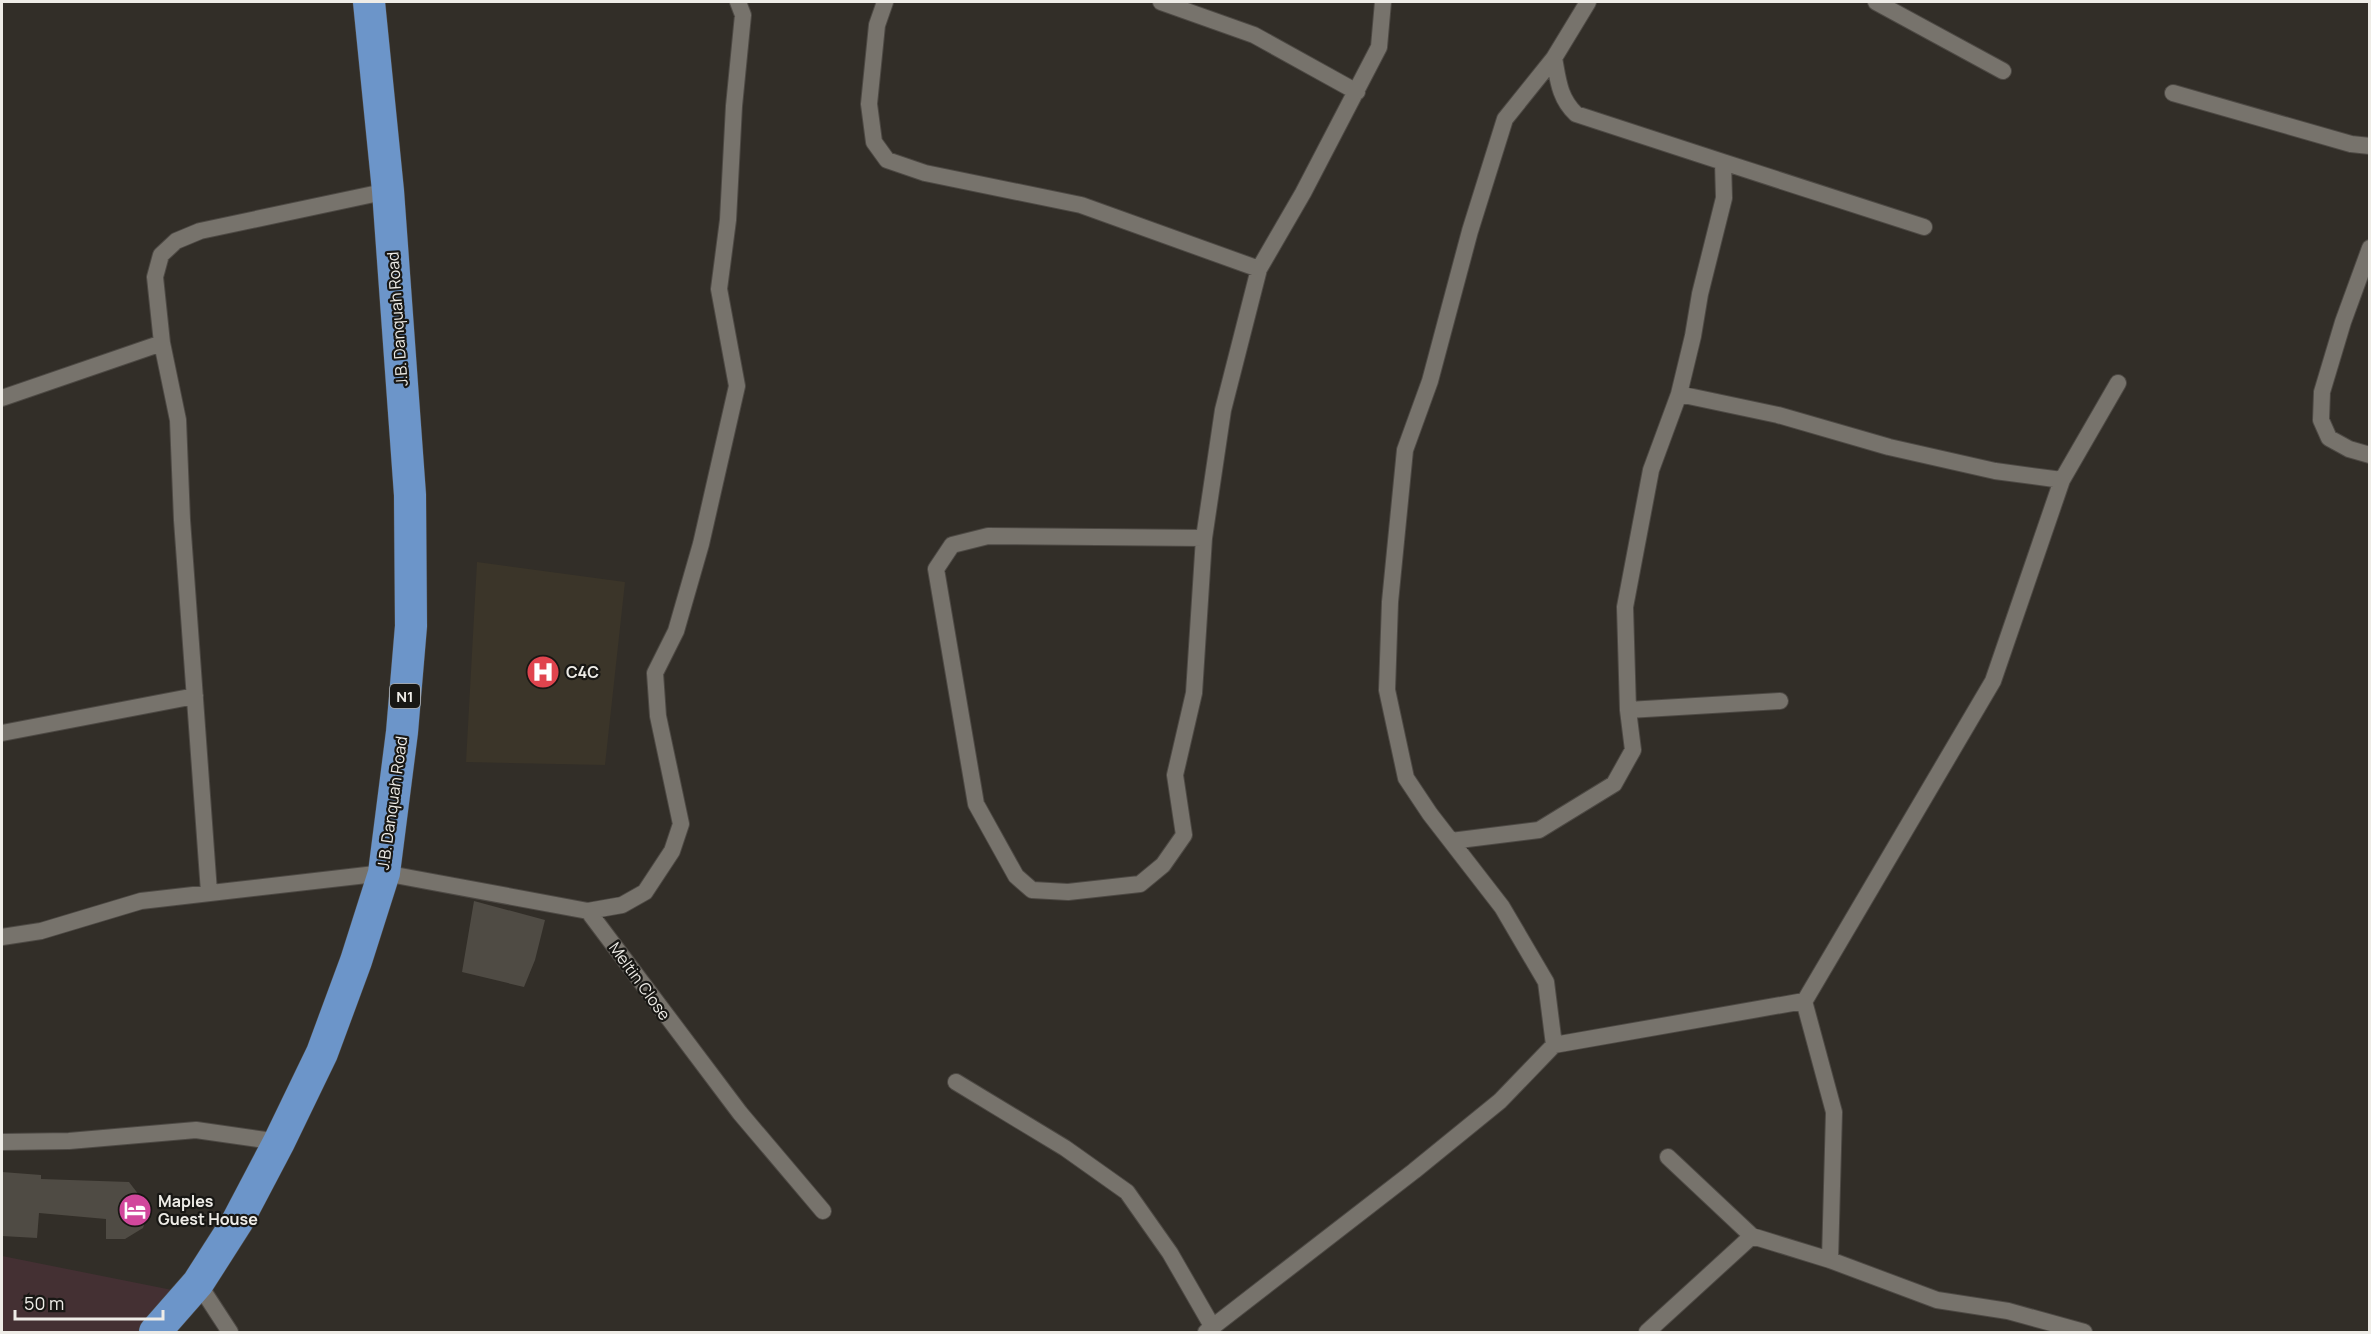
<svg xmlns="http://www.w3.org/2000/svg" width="2371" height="1334" font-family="Manrope,sans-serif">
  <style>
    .built { fill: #3b3529 }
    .education { fill: #443033 }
    .building { fill: #4f4b44 }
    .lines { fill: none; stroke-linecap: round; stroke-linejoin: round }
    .street-casing { stroke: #4d4944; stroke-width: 18 }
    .highway-casing { stroke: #4d4944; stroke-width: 33 }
    .street { stroke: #77736c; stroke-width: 16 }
    .highway { stroke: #6c95c9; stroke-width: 32 }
    .labels { text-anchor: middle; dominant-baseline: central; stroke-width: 4.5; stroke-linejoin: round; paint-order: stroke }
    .shield { fill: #181714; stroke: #aeaca8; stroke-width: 1.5 }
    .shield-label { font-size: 15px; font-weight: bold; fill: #eeece7 }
    .street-label { font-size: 16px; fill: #eeece7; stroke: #181714 }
    .poi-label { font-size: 16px; font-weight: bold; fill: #eeece7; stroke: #181714; text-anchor: start }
  </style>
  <rect width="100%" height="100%" fill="#322e28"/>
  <!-- built -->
  <path class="built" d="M477,562L625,582L605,765L466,762Z"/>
  <!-- education -->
  <path class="education" d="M2,1256L177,1291L139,1332H2Z"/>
  <!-- building -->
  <path class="building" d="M474,901L545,920L535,960L524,987L462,972Z
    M2,1172L41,1175V1179L129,1182L149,1208L143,1228L125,1239H106V1219L39,1213L37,1238L2,1236Z"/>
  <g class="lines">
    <defs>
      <path id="street" d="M885,2L877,25L869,104L874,142L887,160L925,173L1081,205L1259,269
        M1161,2L1254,35L1357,92
        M1876,2L2003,71
        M2173,93L2351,144L2370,146
        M1723,162L1924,227
        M2370,248L2343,322L2322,392L2321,420L2329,438L2349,449L2370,455
        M1679,394L1778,415L1889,447L1995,471L2062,480
        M2,398L162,343
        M1204,538L988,536L952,545L936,569L976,804L1016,876L1032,890L1068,892L1140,884L1163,865L1184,835L1175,775L1194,693L1204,538L1223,410L1259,269L1303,193L1379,47L1383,2
        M1628,710L1780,701
        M2,733L195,696
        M1451,841L1539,830L1614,784L1633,750L1628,710L1625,607L1651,470L1679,394L1693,336L1700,294L1724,198L1723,162L1576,114C1559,98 1558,79 1554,58
        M209,892L182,520L178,420L162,343L155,277L161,255L176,241L200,231L388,191
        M588,911L622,905L645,892L672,851L681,824L658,716L655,673L676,631L701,544L737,386L719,289L728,220L734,106L743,15L738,2
        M2,937L41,931L141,901L384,873L588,911L740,1113L823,1211
        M1804,1002L1993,681L2062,480L2118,383
        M1554,1045L1546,982L1502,907L1430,814L1406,778L1387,690L1390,602L1405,450L1430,381L1470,231L1505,119L1554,58L1588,2
        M956,1082L1065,1148L1127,1192L1170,1253L1212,1326
        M2,1142L69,1141L196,1130L279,1142
        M1668,1157L1752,1236
        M198,1283L230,1332
        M1206,1332L1414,1171L1500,1101L1554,1045L1804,1001L1834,1112L1830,1260
        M1647,1332L1752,1236L1830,1260L1937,1300L2008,1311L2084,1332"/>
      <path id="highway" d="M155,1332L198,1283L237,1222L279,1142L322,1053L356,961L384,873L402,732L411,626L410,495L388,191L369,2"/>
    </defs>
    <!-- street casing -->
    <use href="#street" class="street-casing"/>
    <!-- highway casing -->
    <use href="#highway" class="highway-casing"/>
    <!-- street -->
    <use href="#street" class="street"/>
    <!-- highway -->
    <use href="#highway" class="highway"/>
  </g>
  <!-- icons -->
  <defs>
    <symbol id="hospital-disc" viewBox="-11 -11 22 22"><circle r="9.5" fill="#e0444e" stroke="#181714"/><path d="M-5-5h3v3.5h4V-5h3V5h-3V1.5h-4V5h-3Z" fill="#fff"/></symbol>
    <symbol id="hotel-disc" viewBox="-11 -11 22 22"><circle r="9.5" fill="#d1479c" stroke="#181714"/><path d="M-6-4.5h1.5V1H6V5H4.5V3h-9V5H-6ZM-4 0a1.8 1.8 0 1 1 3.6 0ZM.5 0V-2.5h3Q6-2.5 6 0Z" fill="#fff"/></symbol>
  </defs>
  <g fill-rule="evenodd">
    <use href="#hospital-disc" x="524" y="653" width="38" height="38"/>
    <use href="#hotel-disc" x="116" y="1191" width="38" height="38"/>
  </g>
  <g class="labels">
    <!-- shield labels -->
    <rect class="shield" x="390" y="684" width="30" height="24" rx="4.5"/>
    <g class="shield-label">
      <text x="405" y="696">N1</text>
    </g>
    <!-- street labels -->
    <g class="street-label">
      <text transform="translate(397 319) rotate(-94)">J.B. Danquah Road</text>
      <text transform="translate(392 803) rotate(-82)">J.B. Danquah Road</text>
      <text transform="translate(640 981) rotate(54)">Meltin Close</text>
    </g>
    <!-- poi labels -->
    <g class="poi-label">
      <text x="566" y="672">C4C</text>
      <text x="158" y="1201">Maples<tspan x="158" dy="18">Guest House</tspan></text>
    </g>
  </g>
  <!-- border -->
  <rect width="2371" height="1334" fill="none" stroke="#eeece7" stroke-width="6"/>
  <!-- scale -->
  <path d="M15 1310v9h148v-9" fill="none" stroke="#eeece7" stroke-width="3"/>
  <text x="24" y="1310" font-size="18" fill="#eeece7" stroke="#181714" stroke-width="4.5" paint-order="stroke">50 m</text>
</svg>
